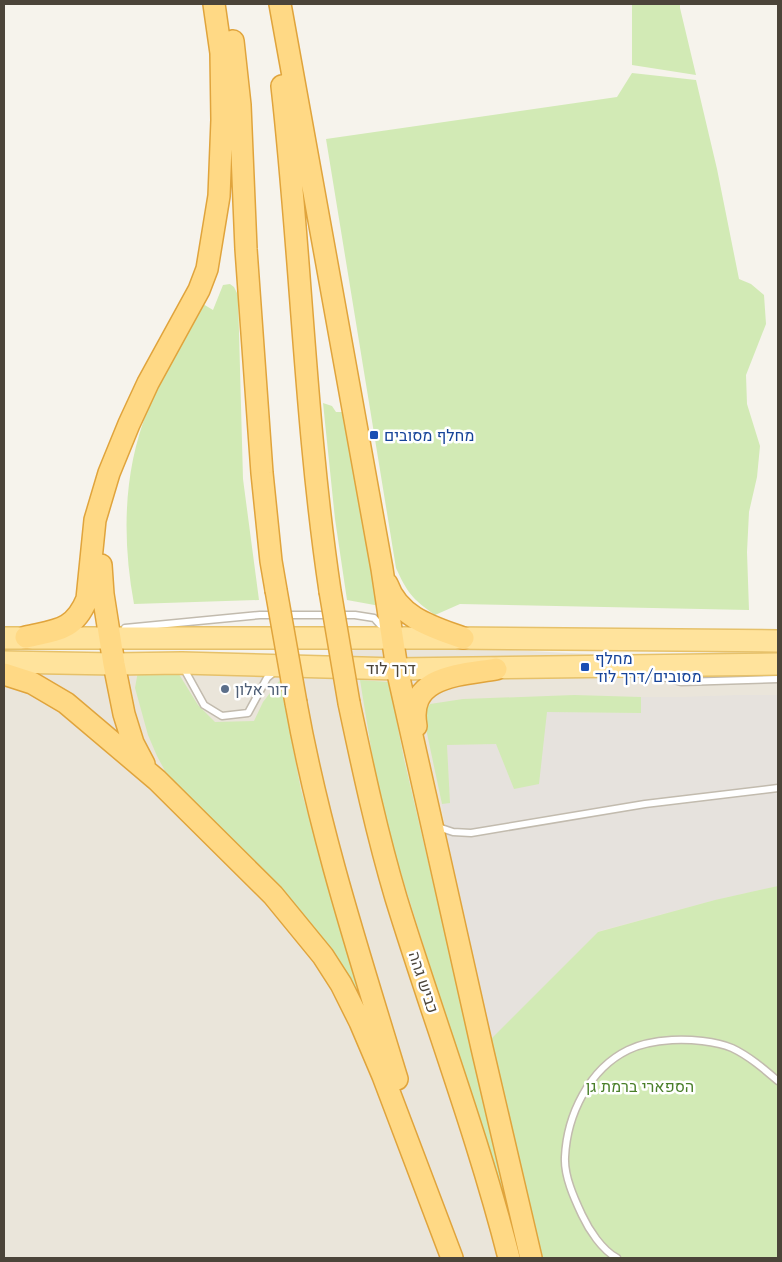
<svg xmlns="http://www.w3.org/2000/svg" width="782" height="1262" font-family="Quicksand,Heebo,sans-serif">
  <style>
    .residential { fill: #eae5da }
    .industrial { fill: #e6e2dd }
    .green { fill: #d2eab5 }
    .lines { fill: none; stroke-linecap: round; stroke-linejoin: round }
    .service-casing { stroke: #c2bbae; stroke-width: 9 }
    .primary-casing { stroke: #e6c16a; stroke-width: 24 }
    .trunk-casing { stroke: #e0a43c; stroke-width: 24 }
    .service { stroke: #fff; stroke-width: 6 }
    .primary { stroke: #ffe39c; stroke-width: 21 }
    .trunk { stroke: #ffd985; stroke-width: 21 }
    .trunk-bridge-casing { stroke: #e0a43c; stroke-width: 24; stroke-linecap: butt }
    .trunk-bridge { stroke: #ffd985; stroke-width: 21 }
    .transit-dot { fill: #1a4fb4; stroke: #fff; stroke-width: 2 }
    .service-dot { fill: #5c6f8a; stroke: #fff; stroke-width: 2 }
    .labels { text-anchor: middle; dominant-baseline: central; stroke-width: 5; stroke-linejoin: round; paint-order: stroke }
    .transit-label { font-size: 16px; fill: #164399; stroke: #fff; text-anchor: start }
    .street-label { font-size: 16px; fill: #4b4439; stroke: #fff }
    .service-label { font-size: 16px; fill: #4e5e75; stroke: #fff; text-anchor: start }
    .park-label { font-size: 16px; fill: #4a7f2a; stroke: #fff }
  </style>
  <rect width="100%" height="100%" fill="#f6f3ec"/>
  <!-- residential -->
  <path class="residential" d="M387,644L778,663V1258H4V651L323,656Z"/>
  <!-- industrial -->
  <path class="industrial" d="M736,695H778V886L715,900L599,931L489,1041L451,875L442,804L450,802L447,745L496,744L514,789L547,712L641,713V697H683Z"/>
  <!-- green -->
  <path class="green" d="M632,4H680V8L696,75L632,65Z
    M632,73L696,80L717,169L739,279L751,284L764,295L766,324L746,375L747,404L760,446L757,477L749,512L747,552L749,610L460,604L435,615C412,599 407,592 396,568L326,139L617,97Z
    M230,284L234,287L238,295L243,479L259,600L134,604C122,538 123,472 148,409C152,398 158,388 163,378C176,353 189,329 203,304L213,310L223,285Z
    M323,403L332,406L336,412H343L380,606L347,600L335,519Z
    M138,671H177L198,705L215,722L254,721L263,702L280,680L301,790L374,1039L356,995L171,782L157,756L148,735L135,688Z
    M360,680L389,682L404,759L521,1258L381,809Z
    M574,695L641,697V713L547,712L539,784L514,789L496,744L447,745L450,803L442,804L425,724L427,709L430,704L463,699Z
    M778,886V1258H532L489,1041L598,932L715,900Z"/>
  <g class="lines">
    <defs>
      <path id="service" d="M125,628L260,615H355L374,618L384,629
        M183,667L204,705L222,716L248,713L267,678L274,672
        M652,674L681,682L778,679
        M438,827L453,832L471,833L645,804L778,788
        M617,1258C602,1250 589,1230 582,1215C574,1198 564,1176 565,1157C567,1115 589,1069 628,1050C642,1043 657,1041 672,1040C689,1039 716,1041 732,1048C749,1056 764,1069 778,1081"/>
      <path id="primary" d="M4,638H453L778,641
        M4,662L114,664L182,663L397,669L778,664"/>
      <path id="trunk" d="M280,4L382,569L397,669L482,1048L531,1258
        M233,41L240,105L246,249L262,473L271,561L276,590
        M282,86C301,254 305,424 330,591
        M101,565L103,594L114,664L124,714L133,743L144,764
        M387,584C399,618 433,627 463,638
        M26,637C56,630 74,631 87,599L95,520L109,473L129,424L148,383L199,290L207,269L219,196L222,120L221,53L214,4
        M4,674L32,683L66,703L157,780L273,895L323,956L341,984L360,1022L383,1076L452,1258
        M296,703C319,831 359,954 397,1079
        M349,703C363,769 377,834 396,898C433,1018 478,1136 509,1258
        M416,726C407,675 461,675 496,669"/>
    </defs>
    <!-- service casing -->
    <use href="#service" class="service-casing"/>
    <!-- primary casing -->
    <use href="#primary" class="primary-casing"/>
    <!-- trunk casing -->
    <use href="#trunk" class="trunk-casing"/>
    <!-- service -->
    <use href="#service" class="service"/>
    <!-- primary -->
    <use href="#primary" class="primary"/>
    <!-- trunk -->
    <use href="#trunk" class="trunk"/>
    <defs>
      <path id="trunk-bridge" d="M276,590L296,703
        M330,591L349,703"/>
    </defs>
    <!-- trunk-bridge casing -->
    <use href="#trunk-bridge" class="trunk-bridge-casing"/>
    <!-- trunk-bridge -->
    <use href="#trunk-bridge" class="trunk-bridge"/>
  </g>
  <!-- markers -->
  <g class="transit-dot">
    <rect x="369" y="430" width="10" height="10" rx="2.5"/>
    <rect x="580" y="662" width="10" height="10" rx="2.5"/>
  </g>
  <circle class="service-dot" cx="225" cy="689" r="5"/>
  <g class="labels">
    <!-- transit labels -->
    <g class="transit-label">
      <text x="384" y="435">מחלף מסובים</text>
      <text x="595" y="658">מחלף<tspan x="595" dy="18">מסובים/דרך לוד</tspan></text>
    </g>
    <!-- street labels -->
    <g class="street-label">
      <text x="391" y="668">דרך לוד</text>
      <text transform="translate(424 982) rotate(72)">כביש גהה</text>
    </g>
    <!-- service labels -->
    <g class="service-label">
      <text x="235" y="689">דור אלון</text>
    </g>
    <!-- park labels -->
    <g class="park-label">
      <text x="640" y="1086">הספארי ברמת גן</text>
    </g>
  </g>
  <!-- border -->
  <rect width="782" height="1262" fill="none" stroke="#4b4439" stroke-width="10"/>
</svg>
